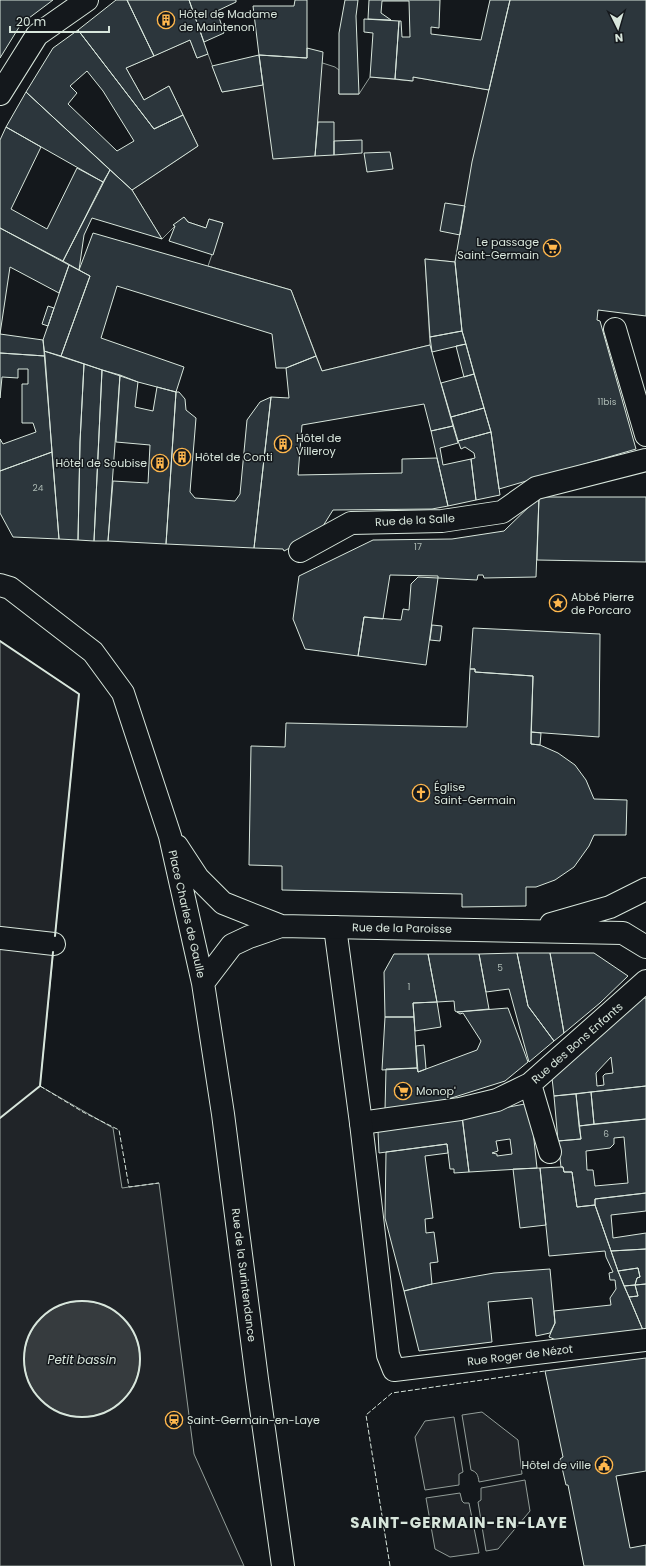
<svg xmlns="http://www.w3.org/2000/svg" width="646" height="1566" font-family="Poppins,sans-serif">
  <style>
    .green { fill: #202428; stroke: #939e99 }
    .water { fill: #363b3e; stroke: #939e99 }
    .building { fill: #2c363c; stroke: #d8e6dc; fill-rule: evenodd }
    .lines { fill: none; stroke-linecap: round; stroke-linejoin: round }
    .pedestrian-casing { stroke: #d8e6dc; stroke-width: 24 }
    .minor-casing { stroke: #d8e6dc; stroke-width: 24 }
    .secondary-casing { stroke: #d8e6dc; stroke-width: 24 }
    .pedestrian { stroke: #14181c; stroke-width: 22 }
    .minor { stroke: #14181c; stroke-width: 22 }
    .secondary { stroke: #14181c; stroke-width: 22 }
    .fence { stroke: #d8e6dc; stroke-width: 1; stroke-dasharray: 5 2; stroke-linecap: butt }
    .wall { stroke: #d8e6dc; stroke-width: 2 }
    .labels { text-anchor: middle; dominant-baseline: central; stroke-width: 3; stroke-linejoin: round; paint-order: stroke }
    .number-label { font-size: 9px; fill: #adbab4 }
    .poi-label { font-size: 11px; fill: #d8e6dc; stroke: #14181c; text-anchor: start }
    .street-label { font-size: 11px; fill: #d8e6dc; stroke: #14181c }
    .water-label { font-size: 12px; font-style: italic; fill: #d8e6dc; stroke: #14181c }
    .district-label { font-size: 15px; font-weight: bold; letter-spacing: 1px; fill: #d8e6dc; stroke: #14181c }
  </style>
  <rect width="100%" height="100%" fill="#14181c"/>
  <!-- green -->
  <path class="green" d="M190,40L197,58L208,54L222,92L262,85L259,55L307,58L335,67L339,70V94H359L370,77L412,81L413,77L489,90L455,262L425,259L430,345L322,371L291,290L208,266L223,223L209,219L206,228L188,222L184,217L162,239L132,190L198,146L169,86L144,100L126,68Z
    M0,641L79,694L40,1086L113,1128L122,1188L159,1183L194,1454L244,1566H0Z
    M482,1412L518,1440L522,1474L479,1482C478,1475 477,1472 471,1470L462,1415Z
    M454,1417L463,1472L459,1474V1485L425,1490L415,1437L425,1421Z
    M525,1480L530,1511L498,1549L486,1551L478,1502L481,1500V1488Z
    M460,1493L462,1501L464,1503H469L479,1553L450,1557L435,1549L426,1498Z"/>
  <!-- water -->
  <path class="water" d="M24 1359a58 58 0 1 1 116 0a58 58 0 1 1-116 0Z"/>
  <!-- building -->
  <path class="building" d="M0,0H53L21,24L0,58Z
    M116,0H127L154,56L126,68L144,100L169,86L183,115L154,129L78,30Z
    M127,0H189L208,54L197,58L190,40L154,56Z
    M189,0H236V2L217,11L224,33L204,42Z
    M295,0H307V58L259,55L253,6H294Z
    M345,0H358L356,16L359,94H339V33Z
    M369,0H440L439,28L431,27V34L481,40L490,0H510L489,90L413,77V81L395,79L399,21H401L402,37H410L409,1H382L381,13L391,20L368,19Z
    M510,0H646V316L598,310L597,320L600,321L636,449L499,489L491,432L462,331L455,262L472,162Z
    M364,19L399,21L395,79L370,77L373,33L364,32Z
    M78,30L154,129L183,115L198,146L132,190L26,92L53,48ZM87,71L103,91L134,141L117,151L68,104L77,93L70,86Z
    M307,48L323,52L315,156L273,159L259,55L307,58Z
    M259,55L263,85L222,92L212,66Z
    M26,92L110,170L103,182L6,127Z
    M318,122H334V155L315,156Z
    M6,127L41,147L11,209L47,229L77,168L103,182L63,261L0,228V140Z
    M362,140V153L334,155V141Z
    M390,152L393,169L367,172L364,153Z
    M110,170L132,190L162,239L92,218L84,235L79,270L63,261Z
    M445,203L465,206L460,235L440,231Z
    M184,217L188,222L206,228L209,219L223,223L213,255L169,241L175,226L173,225Z
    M0,228L69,265L59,293L10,267L0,334Z
    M93,233L291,290L316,356L286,368H276L272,334L117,286L101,338L184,367L176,392L138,382L61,356L90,276L79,270Z
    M425,259L455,262L462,331L430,337Z
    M69,265L90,276L61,356L44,351L43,340Z
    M48,306L54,308L48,326L42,324Z
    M462,331L466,344L432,352L430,337Z
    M0,334L43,340L45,356L0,353Z
    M466,344L474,374L464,377L456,346Z
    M430,345L453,426L431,431L424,404L302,425L298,475L402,473V459L437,458L448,506L432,509L333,510L323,526L311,537L284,551L283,549L254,548L271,397L289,398L286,368L316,356L322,371Z
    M44,351L84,364L80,442L78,540L59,539Z
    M0,353L45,356L52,452L0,471V439L3,444L36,432L33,423H22V384H28V369H18V378L2,377L0,398Z
    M84,364L102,370L94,541L78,540L80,442Z
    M102,370L120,375L108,541H94Z
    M474,374L484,408L451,417L441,383Z
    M120,375L138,382L135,407L153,411L157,387L176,392L166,544L108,541L113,481L148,483L150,445L116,442Z
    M176,392H179L185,399L186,410L196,418L190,492L195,498L235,501L240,494L247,420L260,402L271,397L254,548L166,544Z
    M484,408L491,432L458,441L451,417Z
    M453,426L458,443L440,448L443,465L471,459L476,500L448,506L431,431Z
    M491,432L500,495L476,500L471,459L475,458L474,453L465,447L461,449L458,441Z
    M52,452L59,539L13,537L0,513V471Z
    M539,497L536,577L484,578L483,575H478L477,580L438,578V576L390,575L383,619L364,617L358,656L305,649L293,619L299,576L373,540L452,539L504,531Z
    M539,497H646V562L537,560Z
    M418,577L438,578L426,665L358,656L364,617L401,620L403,609L409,610L411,584Z
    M432,625L442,626L440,641L430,640Z
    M473,628L600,634L599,737L531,732L533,676L475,672V669H470Z
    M470,669H475V672L533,676L531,744L540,745L558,753L575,765L586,780L594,799L627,800L626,835H594L589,846L574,867L555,880L536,887H526V906L462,907V894L282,890V866L249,865L251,746L285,747L286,723L467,727Z
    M531,732L541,733L540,745L531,744Z
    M517,953H550L564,1033L554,1041L528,1006Z
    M517,953L528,1006L554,1041L529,1062L509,989L486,992L479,954Z
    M550,953H594L628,976L600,1003L564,1033Z
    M394,954H428L437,1002L413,1003L414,1017H385L384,972Z
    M428,954H479L489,1009L457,1012L455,1011L454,1001L437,1002Z
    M641,998H646V1086L554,1096L552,1078ZM611,1057L613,1073L605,1074L603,1076L604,1085L597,1086L596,1073Z
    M437,1002L441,1027L415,1031L413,1003Z
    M508,1008L528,1062L505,1081L420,1108L385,1110L386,1069L417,1068L418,1072L477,1050L481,1041L463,1013L460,1014L457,1012Z
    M385,1017H414L417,1068L382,1070Z
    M424,1045L426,1069L418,1072L416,1046Z
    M646,1086V1119L594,1124L591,1092Z
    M591,1092L594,1124L579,1126L576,1094Z
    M576,1094L581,1139L558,1141L554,1096Z
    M530,1103L537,1168L469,1172L462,1116ZM510,1139L512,1154L497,1156V1154L492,1153L498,1151L496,1141Z
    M462,1116L469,1172L454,1173V1169H450L447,1144L379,1153L378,1131Z
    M646,1119V1193L595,1199V1205L577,1207L572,1172H564L563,1167H561L558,1141L581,1139L579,1126ZM624,1137L628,1183L595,1186L593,1170H587L586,1151L610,1148L614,1144V1138Z
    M447,1144L448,1153L425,1156L433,1218L425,1219L426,1233L434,1232L438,1262L430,1263L432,1284L404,1291L385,1218L386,1152Z
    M561,1167H563L564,1172H572L577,1207L595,1205L618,1271L645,1335L568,1345L549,1337L555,1323L554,1311L611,1305L610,1298L616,1289L615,1280H610L609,1273L613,1272L606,1257L605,1251L549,1256L540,1168Z
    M540,1168L546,1225L520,1228L513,1169Z
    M646,1193V1211L611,1215L613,1238L646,1233V1249L611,1251L595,1205V1199Z
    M646,1249V1284L635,1285L637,1278L640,1277L638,1268L618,1271L611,1251Z
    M638,1268L640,1277L637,1278L635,1285L624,1286L618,1271Z
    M550,1269L555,1323L550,1333L536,1336L532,1298L488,1302L492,1342L419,1351L404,1291L432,1284L494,1273Z
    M646,1284V1335H645L629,1297L638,1296L635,1285Z
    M635,1285L638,1296L629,1297L624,1286Z
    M646,1358V1471L616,1476L630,1548L646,1545V1566H584L568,1485H566L560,1459L563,1457L545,1371Z"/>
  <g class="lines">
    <defs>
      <path id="pedestrian" d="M615,329L646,435
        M300,551L351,523L442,521L502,512L536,488L646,460
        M0,938L54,944
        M530,1084L550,1152
        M361,1123L460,1109L497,1100L530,1084L646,981"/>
      <path id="minor" d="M0,94L37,35L87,0
        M335,927L361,1123L388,1355L394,1370L646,1340"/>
      <path id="secondary" d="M0,585L10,588L93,652L123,693L170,836L203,983L223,1114L257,1379L283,1566
        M177,846L198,878L223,903L281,926L623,933L646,947
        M551,924L610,907L646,889
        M203,983L232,945L249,937L281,926"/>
    </defs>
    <!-- pedestrian casing -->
    <use href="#pedestrian" class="pedestrian-casing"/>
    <!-- minor casing -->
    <use href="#minor" class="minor-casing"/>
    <!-- secondary casing -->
    <use href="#secondary" class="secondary-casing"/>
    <!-- pedestrian -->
    <use href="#pedestrian" class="pedestrian"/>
    <!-- minor -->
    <use href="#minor" class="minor"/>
    <!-- secondary -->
    <use href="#secondary" class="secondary"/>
    <!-- fence -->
    <path class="fence" d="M40,1086L83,1112L119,1130L129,1187L159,1183
      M390,1566L366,1415L392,1393L545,1371"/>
    <!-- wall -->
    <path class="wall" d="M0,641L79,694L55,936
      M0,1118L40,1086L53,952
      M24 1359a58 58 0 1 1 116 0a58 58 0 1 1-116 0Z"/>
  </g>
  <!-- icons -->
  <defs>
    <symbol id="building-ring" viewBox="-11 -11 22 22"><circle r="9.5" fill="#14181c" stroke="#ffb74d" stroke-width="1.5"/><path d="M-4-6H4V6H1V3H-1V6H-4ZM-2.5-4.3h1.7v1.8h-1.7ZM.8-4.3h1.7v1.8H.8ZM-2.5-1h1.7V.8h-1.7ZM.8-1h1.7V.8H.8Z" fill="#ffb74d"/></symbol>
    <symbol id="supermarket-ring" viewBox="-11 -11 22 22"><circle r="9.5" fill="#14181c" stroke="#ffb74d" stroke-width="1.5"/><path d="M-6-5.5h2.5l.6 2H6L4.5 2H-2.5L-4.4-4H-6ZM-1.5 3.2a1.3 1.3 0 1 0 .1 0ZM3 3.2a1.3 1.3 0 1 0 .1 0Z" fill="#ffb74d"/></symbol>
    <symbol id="sight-ring" viewBox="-11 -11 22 22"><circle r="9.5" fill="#14181c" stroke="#ffb74d" stroke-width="1.5"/><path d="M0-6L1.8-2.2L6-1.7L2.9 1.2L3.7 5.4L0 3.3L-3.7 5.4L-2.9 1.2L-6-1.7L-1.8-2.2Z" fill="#ffb74d"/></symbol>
    <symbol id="church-ring" viewBox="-11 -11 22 22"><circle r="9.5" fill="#14181c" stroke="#ffb74d" stroke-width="1.5"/><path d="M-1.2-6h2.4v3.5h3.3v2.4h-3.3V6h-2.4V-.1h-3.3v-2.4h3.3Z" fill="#ffb74d"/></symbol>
    <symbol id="station-ring" viewBox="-11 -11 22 22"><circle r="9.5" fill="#14181c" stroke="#ffb74d" stroke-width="1.5"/><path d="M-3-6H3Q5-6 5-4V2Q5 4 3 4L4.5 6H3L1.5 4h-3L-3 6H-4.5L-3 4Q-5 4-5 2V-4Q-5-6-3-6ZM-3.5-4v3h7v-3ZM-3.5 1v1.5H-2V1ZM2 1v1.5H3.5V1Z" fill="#ffb74d"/></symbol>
    <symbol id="civic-ring" viewBox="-11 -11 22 22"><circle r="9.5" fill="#14181c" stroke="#ffb74d" stroke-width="1.5"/><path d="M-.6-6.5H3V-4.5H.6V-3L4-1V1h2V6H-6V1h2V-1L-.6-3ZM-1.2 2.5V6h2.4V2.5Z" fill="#ffb74d"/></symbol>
  </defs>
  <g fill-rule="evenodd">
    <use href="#building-ring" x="156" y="10" width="20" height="20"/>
    <use href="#supermarket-ring" x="542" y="238" width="20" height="20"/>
    <use href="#building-ring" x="273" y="434" width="20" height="20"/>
    <use href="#building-ring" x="172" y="447" width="20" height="20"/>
    <use href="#building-ring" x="150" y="453" width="20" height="20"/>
    <use href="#sight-ring" x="548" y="593" width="20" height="20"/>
    <use href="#church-ring" x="411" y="783" width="20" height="20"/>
    <use href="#supermarket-ring" x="393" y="1081" width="20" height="20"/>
    <use href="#station-ring" x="164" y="1410" width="20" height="20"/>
    <use href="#civic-ring" x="594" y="1455" width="20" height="20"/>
  </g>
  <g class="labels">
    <!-- number labels -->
    <g class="number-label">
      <text x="607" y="402">11bis</text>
      <text x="38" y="488">24</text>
      <text x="418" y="547">17</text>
      <text x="500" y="968">5</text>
      <text x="409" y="987">1</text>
      <text x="606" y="1134">6</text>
    </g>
    <!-- poi labels -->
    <g class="poi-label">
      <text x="179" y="14">Hôtel de Madame<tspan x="179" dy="13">de Maintenon</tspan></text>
      <text x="539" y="242" text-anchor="end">Le passage<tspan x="539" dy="13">Saint-Germain</tspan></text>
      <text x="296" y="438">Hôtel de<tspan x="296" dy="13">Villeroy</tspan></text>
      <text x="195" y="457">Hôtel de Conti</text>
      <text x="147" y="463" text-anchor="end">Hôtel de Soubise</text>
      <text x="571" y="597">Abbé Pierre<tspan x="571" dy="13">de Porcaro</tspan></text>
      <text x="434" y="787">Église<tspan x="434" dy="13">Saint-Germain</tspan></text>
      <text x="416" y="1091">Monop'</text>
      <text x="187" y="1420">Saint-Germain-en-Laye</text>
      <text x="591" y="1465" text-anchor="end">Hôtel de ville</text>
    </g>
    <!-- street labels -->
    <g class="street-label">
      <text transform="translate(415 520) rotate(-3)">Rue de la Salle</text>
      <text transform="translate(187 914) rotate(77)">Place Charles de Gaulle</text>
      <text transform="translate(402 928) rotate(1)">Rue de la Paroisse</text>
      <text transform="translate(577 1043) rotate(-41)">Rue des Bons Enfants</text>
      <text transform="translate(244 1275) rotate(83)">Rue de la Surintendance</text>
      <text transform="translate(520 1355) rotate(-7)">Rue Roger de Nézot</text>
    </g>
    <!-- water labels -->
    <g class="water-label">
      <text x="82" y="1359">Petit bassin</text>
    </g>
    <!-- district labels -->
    <g class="district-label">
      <text x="459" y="1522">SAINT-GERMAIN-EN-LAYE</text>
    </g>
  </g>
  <!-- north arrow -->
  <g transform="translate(618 28) rotate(175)" stroke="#14181c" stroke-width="3" paint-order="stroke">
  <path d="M0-3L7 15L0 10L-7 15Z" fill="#d8e6dc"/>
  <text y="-6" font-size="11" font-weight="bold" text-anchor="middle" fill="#d8e6dc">N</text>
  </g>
  <!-- scale -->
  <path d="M10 26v6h99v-6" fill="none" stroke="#d8e6dc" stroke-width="2"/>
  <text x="16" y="26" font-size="12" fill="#d8e6dc" stroke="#14181c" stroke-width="3" paint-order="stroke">20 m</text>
</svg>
